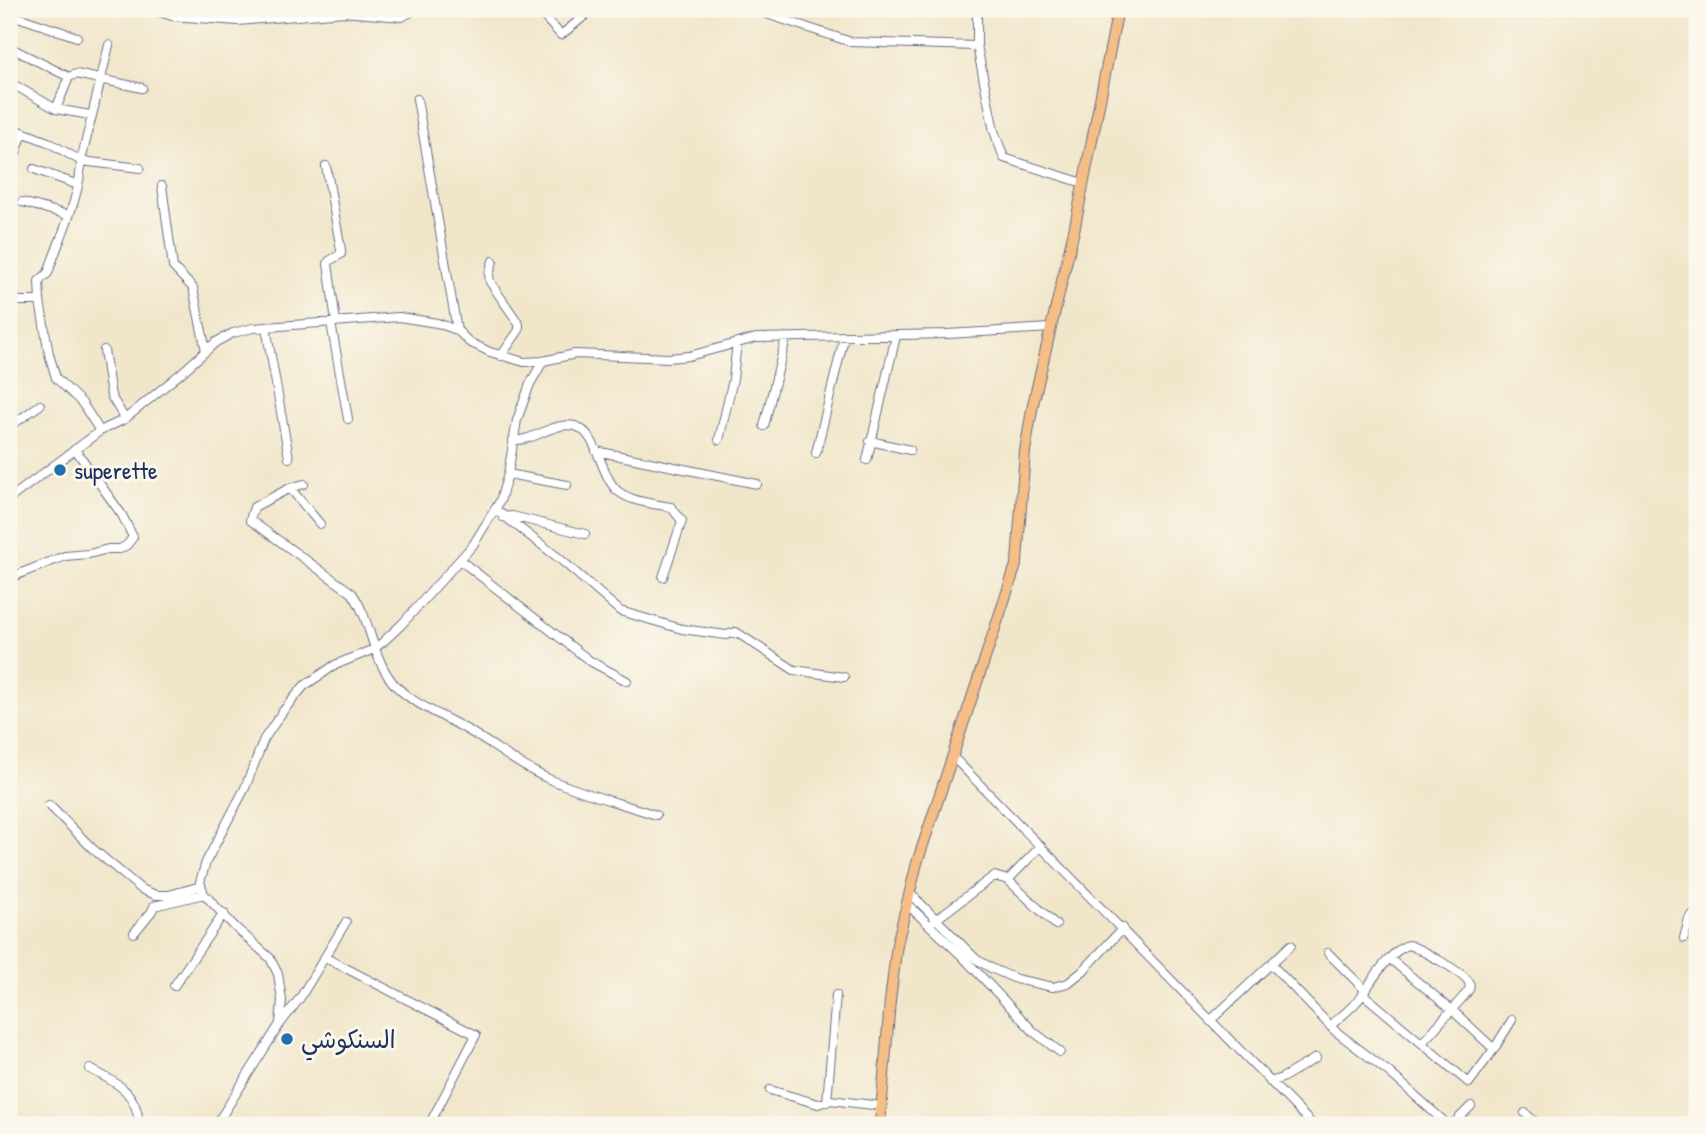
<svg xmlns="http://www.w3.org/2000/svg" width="1706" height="1134" font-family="'Patrick Hand','Playpen Sans Arabic',sans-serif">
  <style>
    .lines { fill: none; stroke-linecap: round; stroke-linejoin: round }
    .minor-casing { stroke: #666f84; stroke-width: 10 }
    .major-casing { stroke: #666f84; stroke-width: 12 }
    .minor { stroke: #fff; stroke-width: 8 }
    .major { stroke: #f5be86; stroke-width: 10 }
    .poi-dot { fill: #1f6fb2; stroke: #fbf7ec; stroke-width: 2.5 }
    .labels { text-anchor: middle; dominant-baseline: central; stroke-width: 6; stroke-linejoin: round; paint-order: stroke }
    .poi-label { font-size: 24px; fill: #1b2f5e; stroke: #fbf7ec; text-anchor: start }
  </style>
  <rect width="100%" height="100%" fill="#fbf7ec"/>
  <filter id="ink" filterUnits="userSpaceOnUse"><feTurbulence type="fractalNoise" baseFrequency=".0143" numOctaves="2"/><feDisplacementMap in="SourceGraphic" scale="14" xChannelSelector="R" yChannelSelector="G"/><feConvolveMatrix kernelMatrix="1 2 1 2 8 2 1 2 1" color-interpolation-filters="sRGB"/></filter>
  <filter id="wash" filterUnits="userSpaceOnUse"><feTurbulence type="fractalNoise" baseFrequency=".00686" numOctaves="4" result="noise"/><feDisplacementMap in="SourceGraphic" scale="28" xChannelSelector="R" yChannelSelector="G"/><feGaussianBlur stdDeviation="1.57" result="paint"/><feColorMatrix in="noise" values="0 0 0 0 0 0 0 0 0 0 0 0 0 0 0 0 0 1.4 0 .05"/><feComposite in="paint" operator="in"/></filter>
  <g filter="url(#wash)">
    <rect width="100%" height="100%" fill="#f1e6ca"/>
  </g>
  <g filter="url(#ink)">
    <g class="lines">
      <defs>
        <path id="minor" d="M150,9L172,16L238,21L344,12L402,17L416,9
          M537,9L561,35L593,9
          M752,9L851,42L977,46
          M977,9V46L994,131L1004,158L1083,183
          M9,14L77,37
          M109,45L81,161L140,168
          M9,47L69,77L76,74L142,88
          M9,82L56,109L90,115
          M417,99L457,330
          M56,109L69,77
          M9,127L48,142L81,161C81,196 59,239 48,273L39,281L40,301L49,354L56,378L82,403L100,431
          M326,166L341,250V254L329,261L328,264L336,322
          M34,169L78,185
          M9,172L23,133
          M162,186L173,267L193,288L206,351
          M22,202L68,215
          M493,261L489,274L490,282L519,324V330L501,356
          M9,301H40
          M331,323L348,419
          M266,327L289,458
          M104,350L111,396L125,419
          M764,426L786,338
          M9,427L40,405
          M513,440C534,442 553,421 575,426C599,433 600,478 619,492C632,502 655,504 671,507L682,521L663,577
          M719,440L733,379L737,342
          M870,441L910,450
          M596,451L757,484
          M816,453L844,338
          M867,460L896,336
          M508,474L567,485
          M304,484L290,488L254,507L250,520L352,593C370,618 371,651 388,676C403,700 438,713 462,727C492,743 518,766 549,779C583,794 620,803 656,815
          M290,488L320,524
          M9,499L100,431L125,419L180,374L216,342L233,333L253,328L399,317L437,323L457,330L469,342L490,352L524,362L543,361L575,354L669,358L689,356L756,338L947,334L1051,328
          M495,509L560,559L620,611L682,629L726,635L736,632L794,670L844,677
          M503,517L512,516L585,534
          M461,561L590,661L627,681
          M9,578L65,556L89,554L108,549H120L127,545L133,537L122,515L75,449
          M953,757L1313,1125
          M49,805L93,849L141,889L156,895H169L201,886
          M1008,880L1041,846
          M909,892L976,959L993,969L1016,979L1053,987L1068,983L1083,971L1123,928
          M906,903L961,955L1034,1032L1060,1052
          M935,920L994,876L1008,880L1056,925
          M134,933L152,911L154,906L204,894
          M1684,938L1689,919L1697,910
          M1328,953L1365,990
          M326,958L476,1035L429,1125
          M1390,959L1452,1010L1494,1049
          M1271,964L1334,1030L1390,1073L1448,1125
          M174,986L224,913
          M1363,994L1469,1083L1494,1049L1512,1020
          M1210,1021L1291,945
          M280,1024L300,998L346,922
          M1330,1026C1340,1017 1355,1006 1363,994C1372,980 1391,950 1408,945C1417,947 1464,973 1468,981C1472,986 1468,992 1464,996L1422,1043
          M90,1069C117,1083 137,1091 139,1125
          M1270,1082L1282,1078L1316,1058
          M770,1090L818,1104L830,1100L882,1106
          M827,1102L836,995
          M1525,1113L1538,1125
          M216,1125L280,1024L282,1000L278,974L270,958L235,927L204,894L200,882L206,862L245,788L264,739L283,711L304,686L335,665L374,649L384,641L402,624L473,545L500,501L508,474L517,420L530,384L543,361
          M1452,1125L1471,1106"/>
        <path id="major" d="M880,1125L890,1001L897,944L917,863L1017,562L1025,451L1033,404L1075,226L1118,9"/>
      </defs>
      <!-- minor casing -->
      <use href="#minor" class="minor-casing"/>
      <!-- major casing -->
      <use href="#major" class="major-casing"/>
      <!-- minor -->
      <use href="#minor" class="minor"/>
      <!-- major -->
      <use href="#major" class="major"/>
    </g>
  </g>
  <!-- markers -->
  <g class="poi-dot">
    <circle cx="60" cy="470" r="7"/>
    <circle cx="287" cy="1039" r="7"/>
  </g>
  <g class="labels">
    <!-- poi labels -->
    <g class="poi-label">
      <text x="74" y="470">superette</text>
      <text x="301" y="1039">السنكوشي</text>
    </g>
  </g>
  <!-- margin -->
  <rect width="1706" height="1134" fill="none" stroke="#fbf7ec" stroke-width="35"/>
</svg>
